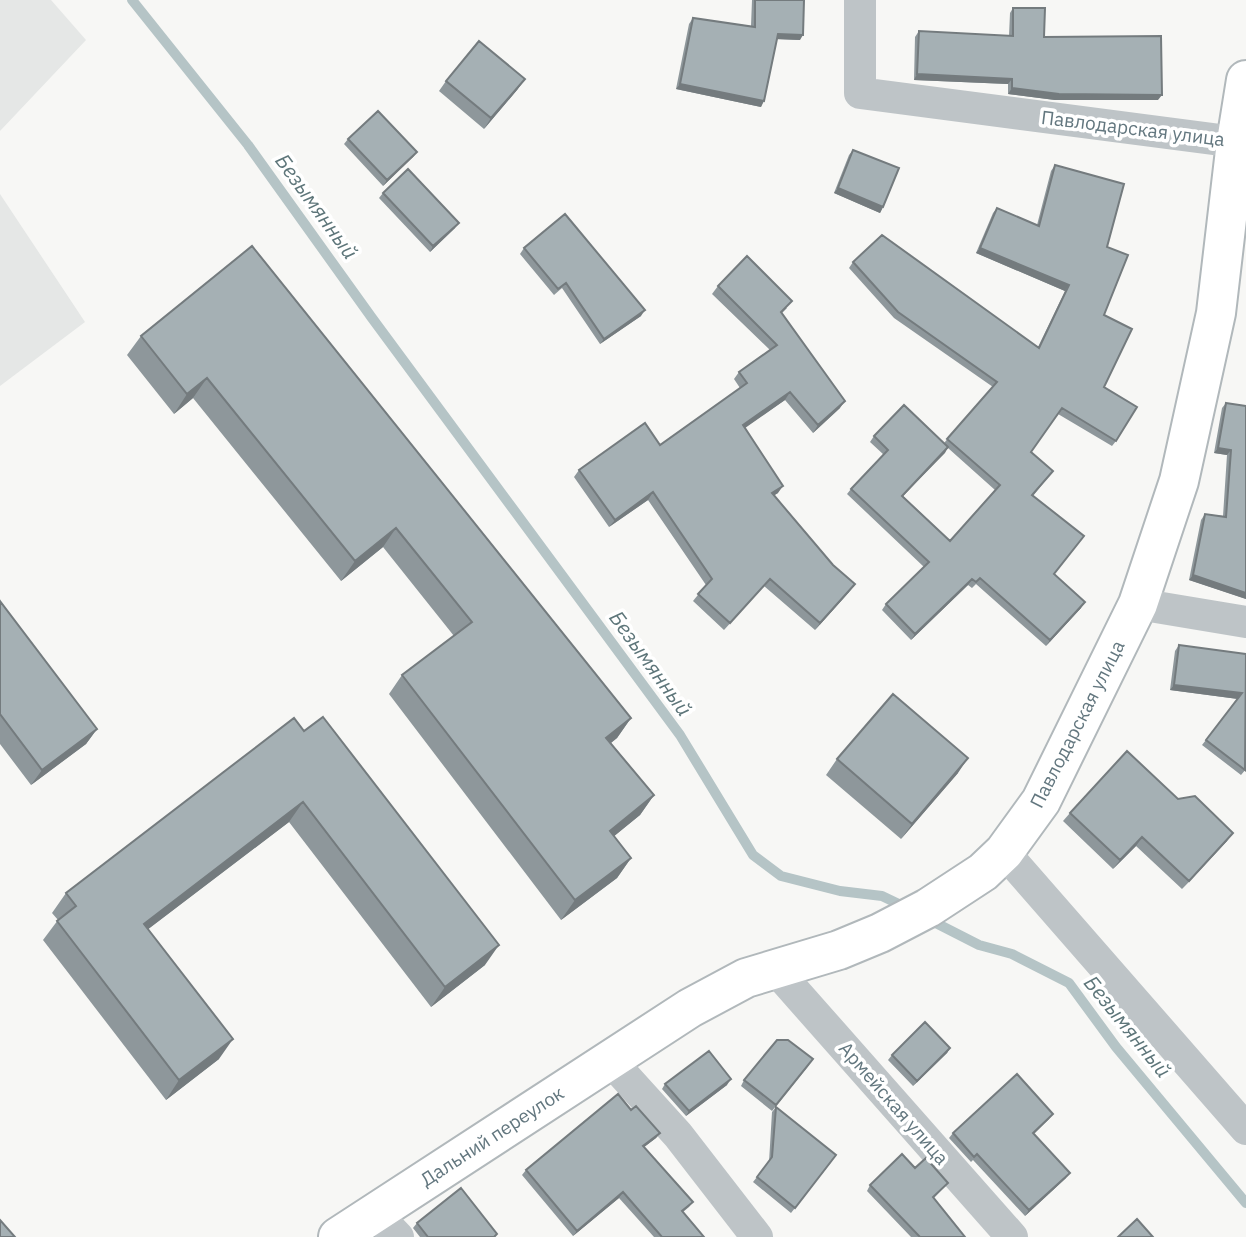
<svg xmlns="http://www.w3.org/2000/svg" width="1246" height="1237" font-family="'IBM Plex Sans',sans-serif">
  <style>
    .built { fill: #e5e7e6 }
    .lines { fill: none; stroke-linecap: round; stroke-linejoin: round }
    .stream { stroke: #b5c4c6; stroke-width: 10 }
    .secondary-casing { stroke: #b1b8bb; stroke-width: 42 }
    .minor { stroke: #bec4c7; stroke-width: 32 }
    .secondary { stroke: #fff; stroke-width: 38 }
    .wall { fill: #8e979b; fill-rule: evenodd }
    .shaded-wall { fill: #747b7e }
    .building { fill: #a5b0b4; stroke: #747b7e; stroke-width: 2 }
    .labels { text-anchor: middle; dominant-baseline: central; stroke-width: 7; stroke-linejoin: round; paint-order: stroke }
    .street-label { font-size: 19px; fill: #63777f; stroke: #fff }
    .water-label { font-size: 21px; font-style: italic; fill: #5e767a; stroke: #fff }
  </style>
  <rect width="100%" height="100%" fill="#f7f7f5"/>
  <!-- built -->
  <path class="built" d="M0,0H51L86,40L0,131Z
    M0,194L85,322L0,386Z"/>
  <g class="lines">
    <!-- stream -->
    <path class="stream" d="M132,0L248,145L372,318L680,735L753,855L781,876L840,891L882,896L907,908
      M928,919L979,945L1012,954L1069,983L1116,1047L1246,1203"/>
    <defs>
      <path id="secondary" d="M338,1237L690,1008L746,978L839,950L880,933L928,908L983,872L1004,852L1041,801L1138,604L1179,481L1216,313L1236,142L1246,80"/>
    </defs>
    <!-- secondary casing -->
    <use href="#secondary" class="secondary-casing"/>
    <!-- minor -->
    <path class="minor" d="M860,0V93L1236,142
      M1138,604L1246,622
      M1004,852L1246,1129
      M776,970L1012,1237
      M610,1060L678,1135L757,1237
      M374,1212L398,1237"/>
    <!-- secondary -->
    <use href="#secondary" class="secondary"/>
  </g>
  <!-- wall -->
  <path class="wall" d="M752,0H804L800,40L777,39L761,107L676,89L689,24L693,18L751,26Z
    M1013,8L1044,37L1158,100H1055L1008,94V84L914,80L915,37L919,31L1009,36L1010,13Z
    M525,79L517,90L484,129L439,91L446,81Z
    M348,139L417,152L413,157L383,186L344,144Z
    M853,150L883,207L880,213L834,193L849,155Z
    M1055,165L1107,247L1104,315V387L1116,441L1112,446L1058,414L1031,452L1053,471L1033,496L1055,574L1081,608L1046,646L976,584L972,588L968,585L911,640L882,610L886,604L924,567L847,494L851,489L884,455L870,442L874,436L944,443L993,387L894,318L849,268L853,262L1038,347L1065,291L976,253L993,213L997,208L1037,225L1051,171ZM948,448L995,490L950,541L903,496Z
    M383,193L455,228L430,252L379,198Z
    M252,246L631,718L617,738L611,743L654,795L640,815L614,836L631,858L617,878L561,920L389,694L402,675L454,636L383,547L341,581L193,398L174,414L127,355L141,336Z
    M524,248L641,316L600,344L562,288L554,295L520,254Z
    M718,286L787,308L782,313L840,408L813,433L785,400L744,428L778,493L774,495L849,592L815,630L764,586L724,630L693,601L706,585L648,500L609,527L574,477L579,470L660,445L740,388L734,379L739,372L770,350L712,294Z
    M1226,403L1246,599L1189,580L1201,520L1205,514L1223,516L1227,455L1214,453L1222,408Z
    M0,601L97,729L86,744L31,785L0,744Z
    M1179,645L1246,654V769L1241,775L1202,745L1238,699L1170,690L1175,651Z
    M294,718L485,965L431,1007L289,822L148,929L219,1059L166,1100L43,940L58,920L52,913L66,893Z
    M837,759L958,773L901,839L826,775Z
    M1178,799L1227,841L1182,889L1136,846L1113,869L1063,821L1070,813Z
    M950,1048L947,1053L913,1086L888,1060L892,1055Z
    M809,1065L772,1111L741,1086L744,1080Z
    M665,1084L727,1085L686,1116L662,1089Z
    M776,1107L832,1161L791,1213L753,1182L769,1162L772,1112Z
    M631,1110L660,1133L656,1138L644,1147L693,1202L689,1207L683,1212L704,1237H654L619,1198L573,1236L522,1175L526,1170Z
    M1049,1119L1034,1134L1066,1178L1025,1216L973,1160L971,1162L949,1138L953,1133Z
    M915,1168L948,1183L934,1198L965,1237H911L867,1191L870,1185Z
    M417,1223L497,1234L495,1237H420L413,1228Z"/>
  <!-- shaded-wall -->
  <path class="shaded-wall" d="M778,34L803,35L800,40L774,39Z
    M917,74L1012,79L1008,84L914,80Z
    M525,79L517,90L484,129L491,118Z
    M680,84L764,101L761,107L676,89Z
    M1012,88L1162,95L1158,100H1055L1008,94Z
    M417,152L413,157L383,186L387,180Z
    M838,188L883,207L880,213L834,193Z
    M459,223L455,228L430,252L433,246Z
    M980,248L1069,285L1065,291L976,253Z
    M645,310L641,316L600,344L604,339Z
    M207,378L193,398L174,414L187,394Z
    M790,392L785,400L738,433L743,425Z
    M845,401L840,408L813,433L818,425Z
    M948,447L945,453L898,501L902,496Z
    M1218,448L1231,450L1227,455L1214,453Z
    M783,486L778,493L767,500L772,493Z
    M653,492L648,500L609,527L615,520Z
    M396,528L383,547L341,581L355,561Z
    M1193,575L1246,593V599L1189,580Z
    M972,579L968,585L911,640L915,634Z
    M855,584L849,592L815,630L820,623Z
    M1085,602L1081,608L1046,646L1050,640Z
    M1174,685L1242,693L1238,699L1170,690Z
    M631,718L617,738L593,757L606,738Z
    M97,729L86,744L31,785L42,770Z
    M968,758L958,773L901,839L912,824Z
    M654,795L640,815L596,851L610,831Z
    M303,802L289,822L130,943L144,924Z
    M1233,833L1227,841L1182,889L1189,881Z
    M1142,837L1136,846L1113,869L1120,860Z
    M631,858L617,878L561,920L575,900Z
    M499,945L485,965L431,1007L445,987Z
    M233,1039L219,1059L166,1100L179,1080Z
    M950,1048L947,1053L913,1086L917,1081Z
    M731,1079L727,1085L686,1116L689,1111Z
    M1053,1114L1049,1119L1029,1138L1033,1133Z
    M660,1133L656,1138L639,1151L643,1146Z
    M1070,1173L1066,1178L1025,1216L1029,1210Z
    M623,1192L619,1198L573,1236L577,1231Z"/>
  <!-- building -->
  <path class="building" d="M755,0H804L803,35L778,34L764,101L680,84L693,18L755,27Z
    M1013,8H1045L1044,37L1161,36L1162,95L1059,94L1012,88V79L917,74L919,31L1013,36Z
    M479,41L525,79L491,118L446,81Z
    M378,111L417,152L387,180L348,139Z
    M853,150L899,168L883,207L838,188Z
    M1055,165L1124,184L1107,247L1128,255L1104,315L1132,329L1104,387L1137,407L1116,441L1062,408L1031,452L1053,471L1032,495L1084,536L1054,574L1085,602L1050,640L980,578L976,582L972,579L915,634L886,604L929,562L851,489L888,450L874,436L904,405L948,447L902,496L950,541L1000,485L947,439L997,382L898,312L853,262L882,235L1039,348L1069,285L980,248L997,208L1039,226Z
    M408,169L459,223L433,246L383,193Z
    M565,214L645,310L604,339L566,283L558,289L524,248Z
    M252,246L631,718L606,738L654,795L610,831L631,858L575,900L402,675L472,622L396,528L355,561L207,378L187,394L141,336Z
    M747,256L792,301L781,312L845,401L818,425L790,392L743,425L783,486L772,493L833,565L855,584L820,623L770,579L730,623L698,594L712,579L653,492L615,520L579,470L645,423L660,445L747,383L739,372L777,345L718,286Z
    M1226,403L1246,406V593L1193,575L1205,514L1226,517L1231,450L1218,448Z
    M0,601L97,729L42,770L0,714Z
    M1179,645L1246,654L1245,770L1206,740L1242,693L1174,685Z
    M893,694L968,758L912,824L837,759Z
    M323,717L499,945L445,987L303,802L144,924L233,1039L179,1080L57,921L76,906L66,893L294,718L304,731Z
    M1127,751L1178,799L1195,796L1233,833L1189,881L1142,837L1120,860L1070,813Z
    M925,1022L950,1048L917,1081L892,1055Z
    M777,1040H788L813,1059L776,1105L744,1080Z
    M709,1051L731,1079L689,1111L665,1084Z
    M1017,1074L1053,1114L1033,1133L1070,1173L1029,1210L977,1154L974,1157L953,1133Z
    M618,1094L631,1110L636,1106L660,1133L643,1146L693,1202L682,1211L704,1237H662L623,1192L577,1231L526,1170Z
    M776,1107L836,1155L795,1208L757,1177L772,1157Z
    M902,1154L915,1168L926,1158L948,1183L933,1197L965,1237H920L870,1185Z
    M461,1188L497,1234L494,1237H428L417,1223Z
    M1137,1219L1153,1237H1118Z
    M0,1220L15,1237H0Z"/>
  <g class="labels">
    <!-- street labels -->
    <g class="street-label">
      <text transform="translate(1133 128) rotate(7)">Павлодарская улица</text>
      <text transform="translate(1077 724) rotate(-63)">Павлодарская улица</text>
      <text transform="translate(894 1103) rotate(49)">Армейская улица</text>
      <text transform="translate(492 1136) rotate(-33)">Дальний переулок</text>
    </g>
    <!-- water labels -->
    <g class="water-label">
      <text transform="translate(317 206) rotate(54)">Безымянный</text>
      <text transform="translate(651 663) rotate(54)">Безымянный</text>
      <text transform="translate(1128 1026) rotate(51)">Безымянный</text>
    </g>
  </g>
</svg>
